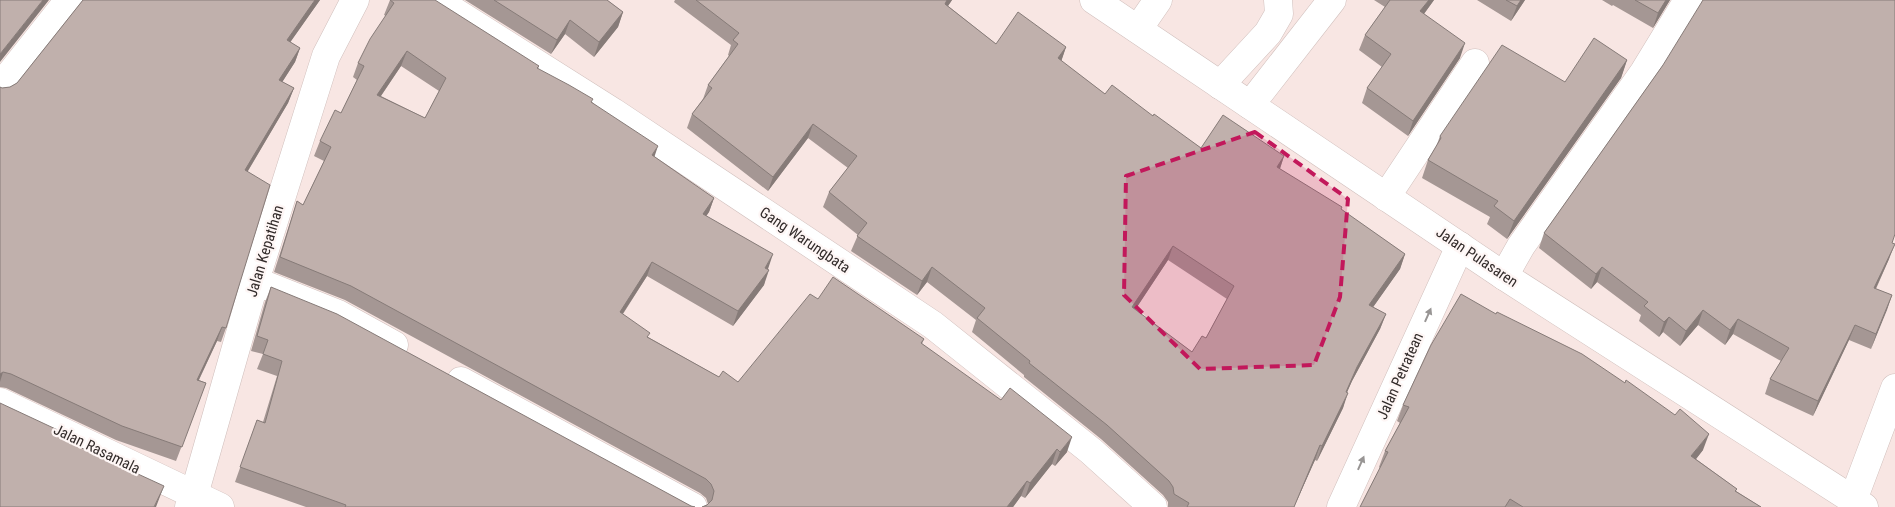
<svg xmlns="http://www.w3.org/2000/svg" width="1895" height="507" font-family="'Roboto Condensed',sans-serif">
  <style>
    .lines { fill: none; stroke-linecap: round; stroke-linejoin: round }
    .minor-casing { stroke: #d0bfbc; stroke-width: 29 }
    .major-casing { stroke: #d0bfbc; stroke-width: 29 }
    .minor { stroke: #fff; stroke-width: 28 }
    .major { stroke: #fff; stroke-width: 28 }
    .wall { fill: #a59794; fill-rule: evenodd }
    .shaded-wall { fill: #867b78 }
    .building { fill: #c0b0ac; stroke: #867b78; fill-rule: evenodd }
    .oneway { fill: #989594 }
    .marked { fill: #c2185b; fill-opacity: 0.2; stroke: #c2185b; stroke-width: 4; stroke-dasharray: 10 6; stroke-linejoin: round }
    .labels { text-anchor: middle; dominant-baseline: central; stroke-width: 4.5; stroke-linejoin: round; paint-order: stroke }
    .street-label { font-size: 15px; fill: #322b2a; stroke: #fef6f5 }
  </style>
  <rect width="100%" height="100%" fill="#f8e6e3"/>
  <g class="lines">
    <defs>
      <path id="minor" d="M436,0L613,112L933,325L1091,451L1153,507
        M1138,29L1158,0
        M1220,85L1268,33L1279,14L1278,0
        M0,87L69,0
        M1250,105L1332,0
        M1386,197L1475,63
        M1504,276L1521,246L1644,72L1688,0
        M255,281L338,314L394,345
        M461,381L693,507
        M0,402L220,507
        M1853,500L1895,388
        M189,507L194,495L255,281L326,56L355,0
        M1341,507L1460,246"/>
      <path id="major" d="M1094,0L1504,276L1864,507"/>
    </defs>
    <!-- minor casing -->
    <use href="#minor" class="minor-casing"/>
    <!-- major casing -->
    <use href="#major" class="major-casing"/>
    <!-- minor -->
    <use href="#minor" class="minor"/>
    <!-- major -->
    <use href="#major" class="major"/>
  </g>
  <!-- wall -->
  <path class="wall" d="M83,0H320L290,42L300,48L295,62L282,82L294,88L288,103L248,171L226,328L221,342L217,341L199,380L206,383L176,461L116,440L6,388L0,387V87L2,88L10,87L17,83Z
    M390,0L539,66L538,69L592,102L654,157L714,198L709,212L706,216L767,269L764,285L733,326L647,276L623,314L648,337L719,377L738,382L818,299L924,339L922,344L1067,452L1055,466L1052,464L1025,498L1021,496L1013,507H702L708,504L706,498L700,493L345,300L274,272L297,201L303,205L324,161L314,156L320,141L341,113L357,80L353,77L358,63L386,16L384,15ZM401,66L439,91L425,118L381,96Z
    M465,0H607L623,12L618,27L594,57L565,34L551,54Z
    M675,0H952L948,6L996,44L1066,47L1061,61L1105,94L1153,116L1201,148L1284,156L1280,169L1341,210L1405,254L1400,269L1373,307L1386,314L1380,329L1352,381L1347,392L1343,408L1317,461L1315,460L1294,507H1168V502L1163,495L1101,439L1024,377V375L972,332L976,320L927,282L917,295L851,251L858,235L823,207L829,192L848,168L808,138L768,191L687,128L692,114L703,99L708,85L729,56L728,55L731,45L674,2ZM1168,260L1227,299L1206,338L1192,352L1135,310Z
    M1374,0H1434L1424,14L1460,58L1408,136L1362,103L1367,88L1382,67L1359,50L1365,35L1385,7Z
    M1477,0H1525L1511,21Z
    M1602,0H1670L1653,28L1613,5L1612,6Z
    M1627,60L1621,78L1507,239L1487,224L1490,217L1422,178L1428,160L1436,147L1440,136L1565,82Z
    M1663,65L1892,243L1889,259L1876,289L1892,295L1871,349L1849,340L1813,416L1765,394L1770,379L1781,361L1733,334L1725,345L1698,325L1680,346L1663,332L1659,337L1639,321L1641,315L1597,282L1591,289L1539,248L1544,233Z
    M271,287L691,506L695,507H306L235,482L257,420L263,422L277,376L257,369L263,354L251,351L265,302Z
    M1403,405L1703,450L1696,459L1737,489L1736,491L1761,507H1360L1380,468L1379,467L1385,451L1400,423L1397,421Z"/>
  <!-- shaded-wall -->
  <path class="shaded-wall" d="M43,0H49L0,62V54Z
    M315,0H320L282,54L287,40Z
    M947,0H952L939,19L945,4Z
    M1429,0H1434L1415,26L1420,11Z
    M1521,0H1525L1511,21L1517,6Z
    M1666,0H1670L1653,28L1658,13Z
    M623,12L618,27L594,57L599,42Z
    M570,20L565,34L551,54L557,40Z
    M1465,43L1460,58L1408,136L1413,121Z
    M1066,47L1061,62L1058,58Z
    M300,48L295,62L274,95L279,80Z
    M407,51L401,66L372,109L377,95Z
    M1627,60L1621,78L1507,239L1514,221Z
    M294,88L288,103L240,184L245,170Z
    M813,124L808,138L768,191L773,177Z
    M658,146L653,161L652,155Z
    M1284,156L1279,171L1277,167Z
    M714,198L709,212L698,228L703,214Z
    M1895,244L1889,259L1869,303L1874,288Z
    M1173,246L1168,260L1127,322L1132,307Z
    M773,254L768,269L760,282L765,268Z
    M1405,254L1400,269L1364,320L1369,305Z
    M652,262L647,276L614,327L620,312Z
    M932,267L927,282L917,295L922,281Z
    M1602,267L1597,282L1591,289L1596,274Z
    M769,270L764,285L733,326L738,311Z
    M1892,295L1887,310L1871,349L1876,334Z
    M1703,310L1698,325L1680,346L1686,331Z
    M1386,314L1380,329L1352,381L1341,406L1346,392L1357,367Z
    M1669,317L1663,332L1659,337L1664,322Z
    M1738,319L1733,334L1725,345L1730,330Z
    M1855,325L1849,340L1813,416L1818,401Z
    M222,327L217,341L192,394L197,380Z
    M3,372L0,382V374Z
    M1348,393L1343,408L1317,461L1322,446Z
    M1709,434L1703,450L1685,473L1691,456Z
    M1072,437L1067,452L1055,466L1060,452Z
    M1320,445L1315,460L1294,507Z
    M1057,449L1052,464L1025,498L1030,483Z
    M1027,481L1021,496L1013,507H1007Z
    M164,486L156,507H154Z"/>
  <!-- building -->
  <path class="building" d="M0,0H43L0,54Z
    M83,0H315L287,40L300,48L279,80L294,88L245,170L270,185L226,328L222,327L197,380L206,383L182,447L122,426L11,374L3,372L0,374V87L2,88L10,87L17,83Z
    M390,0H435L539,66L537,68L569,85L593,99L591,102L658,146L652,155L714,198L703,214L773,254L765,268L769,270L738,311L652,262L620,312L650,333L647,337L719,377L723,371L738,382L810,294L818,299L833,277L924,339L921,343L1001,400L1010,388L1072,437L1060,452L1057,449L1030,483L1027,481L1007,507H702L707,505L712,500L714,491L711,484L706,479L351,286L280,257L297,201L303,205L331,147L320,141L335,110L341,113L364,66L358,63L370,39L394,3ZM407,51L446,78L425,118L377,95Z
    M494,0H607L623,12L599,42L570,20L557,40Z
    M696,0H947L945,4L996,44L1018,12L1066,47L1058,58L1105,94L1112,85L1153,116L1154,114L1201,148L1223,115L1284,156L1277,167L1342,207L1341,209L1405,254L1369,305L1386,314L1357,367L1346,392L1348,393L1322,446L1320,445L1294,507H1187L1189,503L1174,494L1173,487L1169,481L1107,425L1029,363L1030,361L977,318L985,308L932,267L922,281L857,236L867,223L829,192L857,156L813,124L773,177L692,114L712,88L708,85L738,44L733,40L739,33ZM1173,246L1234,286L1206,338L1202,336L1192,352L1132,307Z
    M1390,0H1429L1420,11L1465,43L1413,121L1367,88L1391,54L1365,35Z
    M1506,0H1521L1517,6Z
    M1635,0H1666L1658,13Z
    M1703,0H1895V234L1892,243L1895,244L1874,288L1892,295L1876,334L1855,325L1818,401L1770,379L1789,348L1738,319L1730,330L1703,310L1686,331L1669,317L1664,322L1644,306L1648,302L1602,267L1596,274L1544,233L1663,65Z
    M1594,38L1627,60L1514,221L1494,206L1498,201L1428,160L1441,138L1440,136L1502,45L1565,82Z
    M271,287L337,314L691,506L695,507H345L346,505L240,467L257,420L265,423L282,361L263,354L268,340L257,336Z
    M1461,294L1496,314L1497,312L1582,354L1625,383L1626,380L1675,415L1680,409L1709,434L1691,456L1737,489L1735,491L1761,507H1523L1510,499L1505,507H1360L1388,452L1385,451L1409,407L1403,405L1431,345Z
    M0,403L77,439L75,445L164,486L154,507H0Z"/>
  <!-- one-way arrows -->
  <defs><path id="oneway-solid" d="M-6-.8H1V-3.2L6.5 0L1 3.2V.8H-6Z" transform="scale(1.25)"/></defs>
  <g class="oneway">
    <use href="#oneway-solid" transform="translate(1428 315) rotate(-66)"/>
    <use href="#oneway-solid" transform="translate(1361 463) rotate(-66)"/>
  </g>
  <!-- marked area -->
  <path class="marked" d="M1255,132L1348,199L1340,297L1314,365L1200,369L1124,295L1126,176Z"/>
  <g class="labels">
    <!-- street labels -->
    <g class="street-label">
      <text transform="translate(805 240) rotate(34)">Gang Warungbata</text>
      <text transform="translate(265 251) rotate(-73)">Jalan Kepatihan</text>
      <text transform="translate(1477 257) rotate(34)">Jalan Pulasaren</text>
      <text transform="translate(1400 376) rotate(-66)">Jalan Petratean</text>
      <text transform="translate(97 449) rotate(26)">Jalan Rasamala</text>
    </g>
  </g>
</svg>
